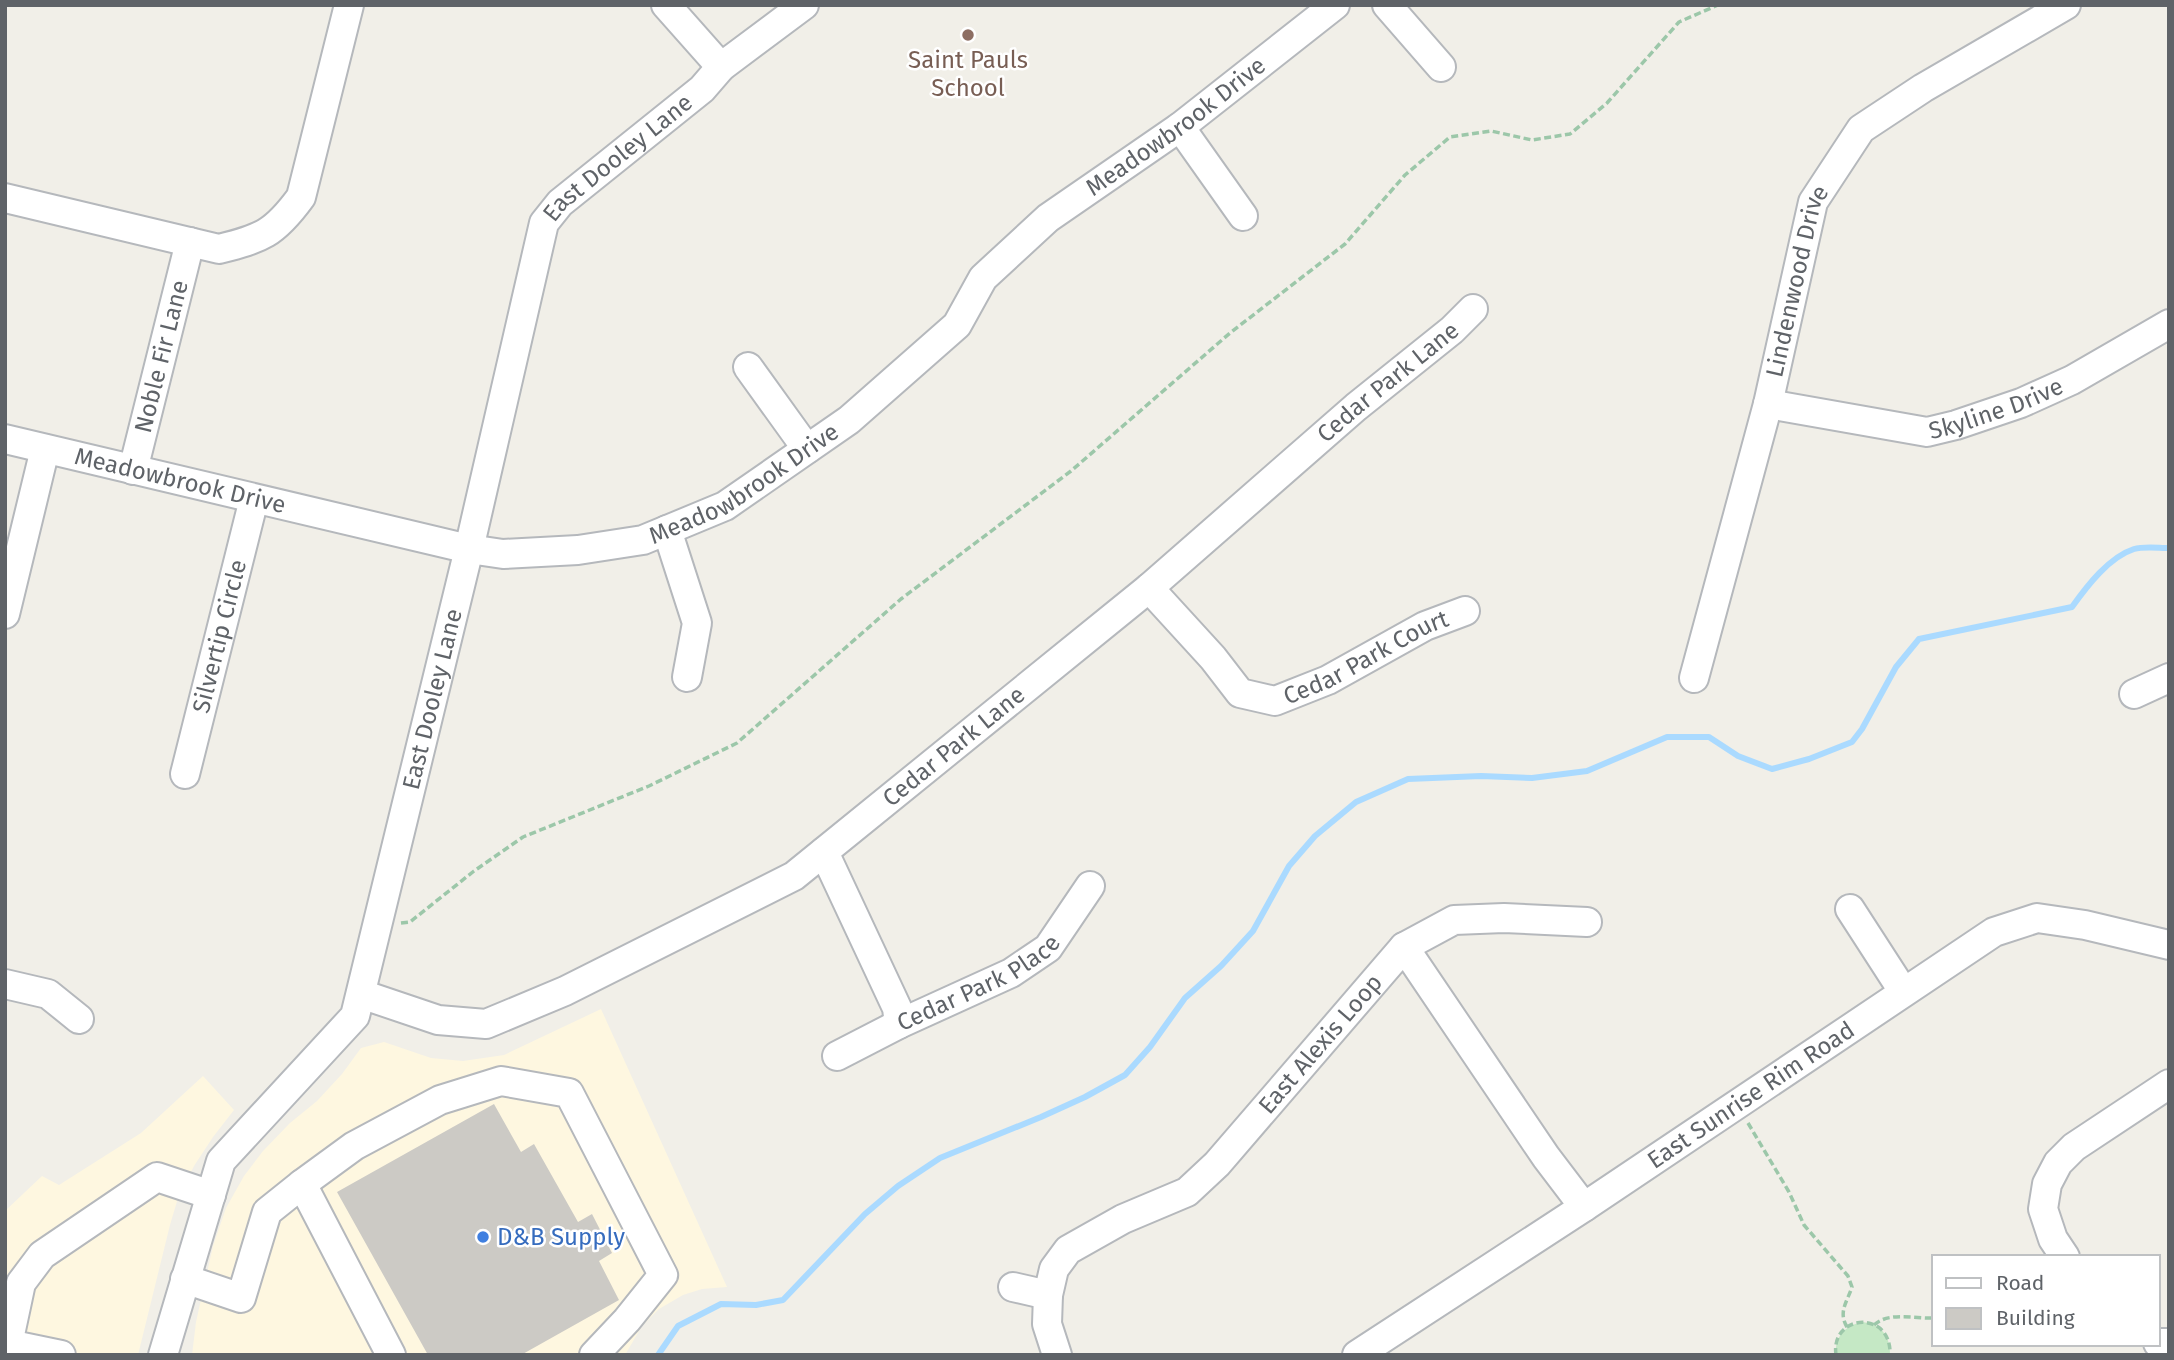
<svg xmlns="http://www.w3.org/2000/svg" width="2174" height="1360" font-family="'Fira Sans',sans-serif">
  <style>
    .commercial { fill: #fef7e0 }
    .green { fill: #c5e8c5 }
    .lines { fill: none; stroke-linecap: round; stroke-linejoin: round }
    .stream { stroke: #aadaff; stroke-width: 6 }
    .building { fill: #cccac5 }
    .minor-casing { stroke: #b5b8bc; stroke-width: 32 }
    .path { stroke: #9cc7a9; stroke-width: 3.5; stroke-dasharray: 7 3.5; stroke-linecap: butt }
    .minor { stroke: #fff; stroke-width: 28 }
    .education-dot { fill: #8d6e63; stroke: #fff; stroke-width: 2.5 }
    .shop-dot { fill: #3f7fe0; stroke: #fff; stroke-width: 2.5 }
    .labels { text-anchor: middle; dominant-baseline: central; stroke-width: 5; stroke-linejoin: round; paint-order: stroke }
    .education-label { font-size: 24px; fill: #785e54; stroke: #fff }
    .street-label { font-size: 24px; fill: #5f6368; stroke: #fff }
    .shop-label { font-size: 24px; fill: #366cbe; stroke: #fff; text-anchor: start }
  </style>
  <rect width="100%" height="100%" fill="#f1efe8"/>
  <!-- commercial -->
  <path class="commercial" d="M601,1009L727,1287L702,1289L683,1295L659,1309L642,1326L625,1355H192L196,1322L213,1246L226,1208L244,1176L263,1151L290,1123L317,1101L342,1074L361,1048L384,1042L431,1058L463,1061L504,1055Z
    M203,1076L234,1110L213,1137L194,1166L178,1198L170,1225L138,1355H5V1211L42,1176L59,1185L141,1133Z"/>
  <!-- green -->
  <path class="green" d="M1863,1322C1882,1325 1890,1336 1890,1355H1836C1834,1336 1846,1325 1863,1322Z"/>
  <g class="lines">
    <!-- stream -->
    <path class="stream" d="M658,1355L678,1326L721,1304L756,1305L783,1300L865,1214L898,1186L940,1158L1041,1117L1085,1097L1125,1075L1150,1047L1185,998L1221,966L1253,931L1289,866L1315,836L1356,802L1408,779L1481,776L1532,778L1587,771L1667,737H1709L1738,756L1772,769L1809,759L1852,742L1862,729L1896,667L1919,639L2072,607C2087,586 2109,557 2134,549C2144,546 2158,548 2169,548"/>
  </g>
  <!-- building -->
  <path class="building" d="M494,1104L521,1152L534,1144L578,1222L592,1214L612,1253L599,1261L619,1300L521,1355H428L337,1192Z"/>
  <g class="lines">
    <defs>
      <g id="minor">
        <path d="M666,5L721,67"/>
        <path d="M1387,5L1441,67"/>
        <path d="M1180,127L1243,216"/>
        <path d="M5,198L219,249C262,238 274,234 301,197L349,5"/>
        <path d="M748,367L807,449"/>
        <path id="s1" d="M1768,404L1927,432L1956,425L2021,403L2072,380L2169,324"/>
        <path id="s2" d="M5,439L469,549L503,554L578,550L643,540L725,506L849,420L957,325L983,278L1048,218L1180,127L1335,5"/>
        <path id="s3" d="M133,470L190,242"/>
        <path d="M667,530L697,623L687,677"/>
        <path id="s4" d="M1149,588L1213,658L1240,693L1275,701L1328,680L1425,626L1465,611"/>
        <path d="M5,614L45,449"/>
        <path id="s5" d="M1694,678L1768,404L1813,202L1861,129L1923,88L2066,5"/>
        <path d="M2134,694L2169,678"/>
        <path id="s6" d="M185,774L254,499"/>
        <path id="s7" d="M824,852L897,1008L899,1024L1011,973L1048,948L1090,886"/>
        <path d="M1850,909L1903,991"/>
        <path d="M1404,947L1454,920L1504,918L1587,922"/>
        <path d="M5,984L48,994L79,1019"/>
        <path id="s8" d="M361,994L438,1020L486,1024L565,991L794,876L1149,588L1356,407L1452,330L1473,309"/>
        <path d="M837,1056L899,1024"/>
        <path d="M302,1184L354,1146L440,1100L501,1081L569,1093L663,1275L627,1320L594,1355"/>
        <path d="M2065,1257L2053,1239L2043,1209L2047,1184L2058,1163L2074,1147L2169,1084"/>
        <path d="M185,1279L241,1298L267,1212L302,1184L391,1355"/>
        <path d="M1013,1287L1048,1295"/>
        <path d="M2158,1343H2169"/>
        <path d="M8,1344L21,1283L42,1255L157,1177L211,1195"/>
        <path d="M5,1349L8,1344L61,1355"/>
        <path id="s9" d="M163,1355L221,1161L355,1016L469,549L544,223L560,203L702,89L721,67L804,5"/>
        <path id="s10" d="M1057,1355L1047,1324L1048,1295L1054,1269L1068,1250L1123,1219L1187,1192L1217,1164L1404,947L1546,1157L1584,1207"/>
        <path id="s11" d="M1357,1355L1584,1207L1994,932L2037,918L2085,925L2169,945"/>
      </g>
    </defs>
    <!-- minor casing -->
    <use href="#minor" class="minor-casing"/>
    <!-- path -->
    <path class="path" d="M401,923L410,922L474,871L523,837L649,786L737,743L901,599L1071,471L1230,333L1345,244L1405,175L1450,137L1491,131L1532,140L1570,134L1607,103L1679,22L1718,5
      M1748,1123L1789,1192L1804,1225L1848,1276L1852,1287C1847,1302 1838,1312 1847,1327
      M1874,1325C1889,1311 1916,1319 1934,1318
      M1836,1355C1830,1314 1892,1309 1890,1355"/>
    <!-- minor -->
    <use href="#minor" class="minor"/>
  </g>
  <!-- markers -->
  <circle class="education-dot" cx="968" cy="35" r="7"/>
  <circle class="shop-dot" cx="483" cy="1237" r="7"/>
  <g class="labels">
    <!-- education labels -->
    <g class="education-label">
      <text x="968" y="60">Saint Pauls<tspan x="968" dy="28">School</tspan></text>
    </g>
    <!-- street labels -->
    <g class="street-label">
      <text stroke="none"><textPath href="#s2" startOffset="1335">Meadowbrook Drive</textPath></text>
      <text stroke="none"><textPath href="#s9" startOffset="1314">East Dooley Lane</textPath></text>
      <text stroke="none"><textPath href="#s5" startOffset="410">Lindenwood Drive</textPath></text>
      <text stroke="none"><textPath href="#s3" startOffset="117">Noble Fir Lane</textPath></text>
      <text stroke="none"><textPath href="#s8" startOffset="1244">Cedar Park Lane</textPath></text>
      <text stroke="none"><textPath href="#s1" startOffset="234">Skyline Drive</textPath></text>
      <text stroke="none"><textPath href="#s2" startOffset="180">Meadowbrook Drive</textPath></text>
      <text stroke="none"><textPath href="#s2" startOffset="768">Meadowbrook Drive</textPath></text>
      <text stroke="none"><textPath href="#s6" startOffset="142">Silvertip Circle</textPath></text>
      <text stroke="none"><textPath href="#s4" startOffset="276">Cedar Park Court</textPath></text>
      <text stroke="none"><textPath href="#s9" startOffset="726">East Dooley Lane</textPath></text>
      <text stroke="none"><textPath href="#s8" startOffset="677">Cedar Park Lane</textPath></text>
      <text stroke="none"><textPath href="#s7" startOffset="278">Cedar Park Place</textPath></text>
      <text stroke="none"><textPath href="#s10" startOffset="444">East Alexis Loop</textPath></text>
      <text stroke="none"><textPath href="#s11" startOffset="472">East Sunrise Rim Road</textPath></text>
    </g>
    <!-- shop labels -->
    <g class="shop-label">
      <text x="497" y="1237">D&amp;B Supply</text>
    </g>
  </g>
  <!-- border -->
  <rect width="2174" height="1360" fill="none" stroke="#5f6368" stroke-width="14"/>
  <!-- legend -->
  <rect x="1932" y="1255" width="228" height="91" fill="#ffffff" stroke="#bfc1c3" stroke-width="2"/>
  <rect x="1946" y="1278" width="35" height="10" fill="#ffffff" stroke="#bfc1c3" stroke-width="2"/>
  <text x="1996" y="1290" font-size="21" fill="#5f6368">Road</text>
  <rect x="1946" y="1308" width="35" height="21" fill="#cccac5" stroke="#bfc1c3" stroke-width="2"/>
  <text x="1996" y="1325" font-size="21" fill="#5f6368">Building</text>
</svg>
